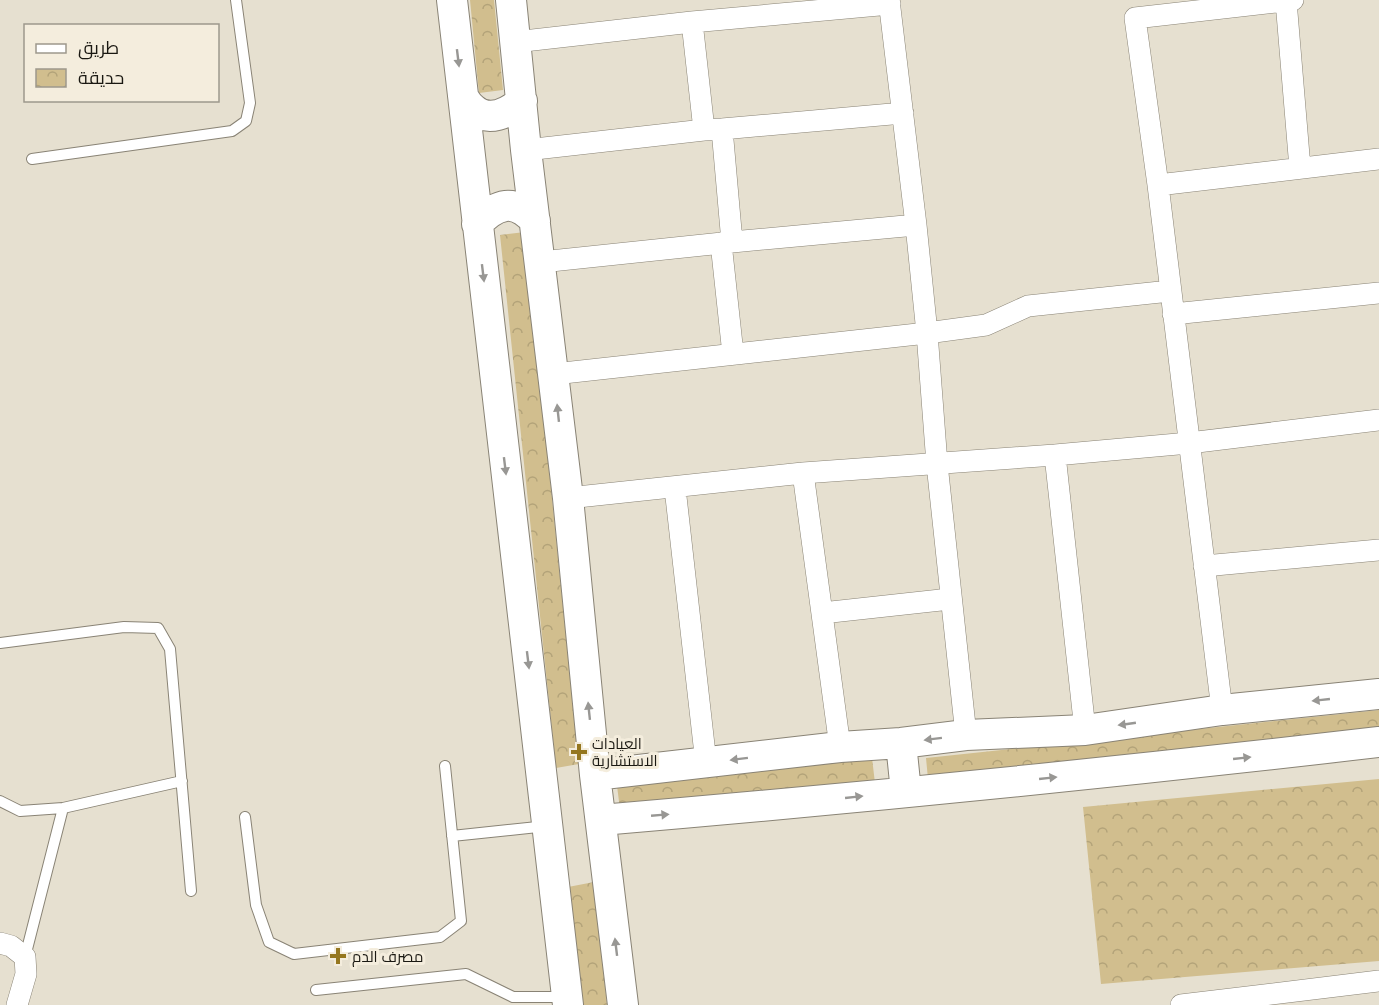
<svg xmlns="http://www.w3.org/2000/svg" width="1379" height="1005" font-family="'Open Sans',Cairo,sans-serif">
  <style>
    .park { fill: url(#park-crowns) }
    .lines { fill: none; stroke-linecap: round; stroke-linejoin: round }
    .lane-casing { stroke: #898375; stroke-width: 12 }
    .street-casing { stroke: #898375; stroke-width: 22 }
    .secondary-casing { stroke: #898375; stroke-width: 32 }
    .lane { stroke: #fff; stroke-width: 10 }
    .street { stroke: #fff; stroke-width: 21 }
    .secondary { stroke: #fff; stroke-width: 30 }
    .oneway { fill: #989794 }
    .poi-dot { fill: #95771f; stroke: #f4eddd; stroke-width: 2 }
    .labels { text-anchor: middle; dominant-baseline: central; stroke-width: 6; stroke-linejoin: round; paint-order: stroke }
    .poi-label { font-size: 15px; fill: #1a1812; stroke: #f4eddd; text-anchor: start }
  </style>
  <defs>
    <pattern id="park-crowns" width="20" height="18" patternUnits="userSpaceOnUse" patternTransform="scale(1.5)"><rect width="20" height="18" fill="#d1be8e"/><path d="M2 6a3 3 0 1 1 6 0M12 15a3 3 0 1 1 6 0" fill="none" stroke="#b3a379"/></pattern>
  </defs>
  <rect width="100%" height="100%" fill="#e6e0d0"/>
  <!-- park -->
  <path class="park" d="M470,0H494L503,90L479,93Z
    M525,232L579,764L556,768L500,235Z
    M1379,710V732L928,779L926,758Z
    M872,758L875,783L620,809L617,786Z
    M1379,779V961L1101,984L1083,807Z
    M594,882L607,1005H581L568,887Z"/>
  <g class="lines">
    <defs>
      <path id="lane" d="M32,159L232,131L246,121L250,103L236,0
        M0,643L124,627L158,628L170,649L191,891
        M0,801L20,811L63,808L182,781
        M245,817L256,905L269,942L294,954L440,937L461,921L445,766
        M452,836L547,826
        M25,957L63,808
        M316,990L466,974L513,997H565"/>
      <path id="street" d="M889,0L916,225L927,333L937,464L966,735
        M1286,1L1300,168
        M692,22L704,130
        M515,42L692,22L890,4
        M722,129L732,242
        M526,150L704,130L722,129L903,113
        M1158,185L1379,159
        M721,243L733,354
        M541,262L732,242L916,225
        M1173,314L1379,293
        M554,374L927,333L986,325L1028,306L1170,291
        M1055,455L1085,730
        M803,473L840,747
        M675,488L706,763
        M568,498L803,473L1055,455L1189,443L1379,420
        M1204,566L1379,550
        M822,613L950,599
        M1222,710L1158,185L1135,18L1293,0
        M0,943L11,946L25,957L26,974L17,1005
        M1181,1005L1379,981"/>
      <path id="secondary" d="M452,0L568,1005
        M511,0L526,150L568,498L595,775L623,1005
        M463,96C465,100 468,105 472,108C488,124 508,113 522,101
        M477,224C497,203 514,198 535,221
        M901,743L906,792
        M595,775L840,747L901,743L966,735L1085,730L1222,710L1379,694
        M601,820C861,798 1120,772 1379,742"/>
    </defs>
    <!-- lane casing -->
    <use href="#lane" class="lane-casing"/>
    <!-- street casing -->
    <use href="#street" class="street-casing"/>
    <!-- secondary casing -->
    <use href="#secondary" class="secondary-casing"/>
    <!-- lane -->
    <use href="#lane" class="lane"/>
    <!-- street -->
    <use href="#street" class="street"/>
    <!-- secondary -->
    <use href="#secondary" class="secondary"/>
  </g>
  <!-- one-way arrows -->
  <defs><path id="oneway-solid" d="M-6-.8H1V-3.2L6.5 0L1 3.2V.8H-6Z" transform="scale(1.5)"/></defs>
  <g class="oneway">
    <use href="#oneway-solid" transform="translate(458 58) rotate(83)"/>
    <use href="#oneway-solid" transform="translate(483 273) rotate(83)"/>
    <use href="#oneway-solid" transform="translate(558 413) rotate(-96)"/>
    <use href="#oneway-solid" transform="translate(505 466) rotate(83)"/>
    <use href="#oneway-solid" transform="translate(528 660) rotate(83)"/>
    <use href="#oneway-solid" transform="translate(1321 700) rotate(174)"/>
    <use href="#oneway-solid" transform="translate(589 711) rotate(-96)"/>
    <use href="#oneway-solid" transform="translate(1127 724) rotate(172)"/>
    <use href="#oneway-solid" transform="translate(933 739) rotate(173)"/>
    <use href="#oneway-solid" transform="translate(1242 758) rotate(-6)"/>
    <use href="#oneway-solid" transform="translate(739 759) rotate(173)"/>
    <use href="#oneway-solid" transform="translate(1048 778) rotate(-6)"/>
    <use href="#oneway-solid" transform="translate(854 797) rotate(-6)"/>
    <use href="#oneway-solid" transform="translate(660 815) rotate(-5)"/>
    <use href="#oneway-solid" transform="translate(616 947) rotate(-97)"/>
  </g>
  <!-- markers -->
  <g class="poi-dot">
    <path d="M576 743h6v6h6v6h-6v6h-6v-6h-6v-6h6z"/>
    <path d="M335 947h6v6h6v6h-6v6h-6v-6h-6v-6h6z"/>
  </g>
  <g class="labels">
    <!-- poi labels -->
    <g class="poi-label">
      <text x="592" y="743">العيادات<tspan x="592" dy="17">الاستشارية</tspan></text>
      <text x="352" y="956">مصرف الدم</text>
    </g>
  </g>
  <!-- legend -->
  <rect x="24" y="24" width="195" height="78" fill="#f4eddd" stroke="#9d988c" stroke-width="1.5"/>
  <rect x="36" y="44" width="30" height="9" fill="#ffffff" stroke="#9d988c" stroke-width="1.5"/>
  <text x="78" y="54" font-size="18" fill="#1a1812">طريق</text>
  <rect x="36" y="69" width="30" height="18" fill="url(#park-crowns)" stroke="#9d988c" stroke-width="1.5"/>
  <text x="78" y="84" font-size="18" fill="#1a1812">حديقة</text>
</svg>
